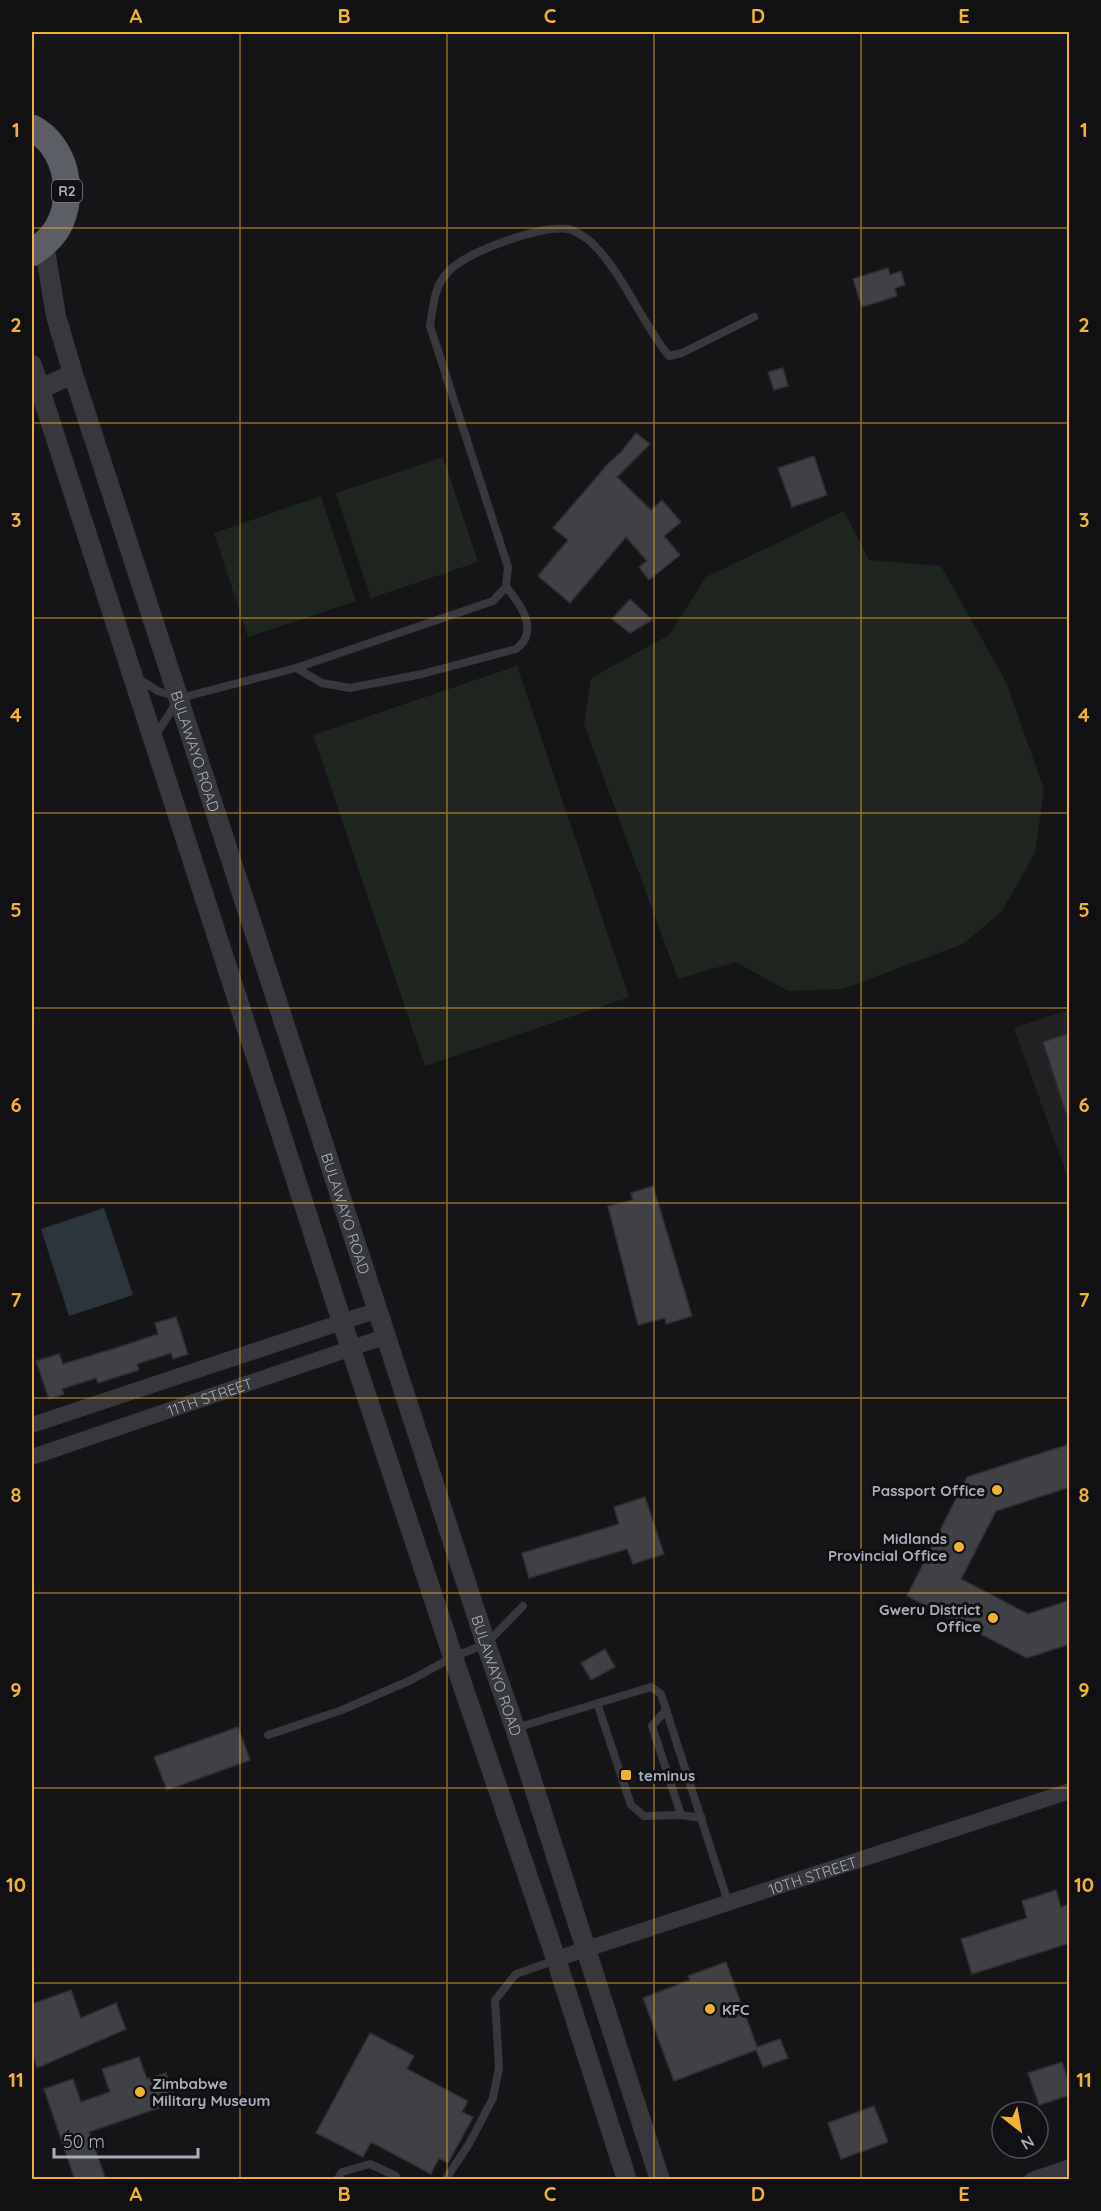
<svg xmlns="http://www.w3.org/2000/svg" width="1101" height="2211" font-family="Quicksand,sans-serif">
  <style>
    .built { fill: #222225 }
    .green { fill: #1e261f }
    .water { fill: #2c353c }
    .building { fill: #404145; stroke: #303034; stroke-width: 1.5 }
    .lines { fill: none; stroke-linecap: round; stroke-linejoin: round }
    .service { stroke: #37383d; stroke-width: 8 }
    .minor { stroke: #37383d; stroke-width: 16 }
    .tertiary { stroke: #37383d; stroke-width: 20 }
    .trunk { stroke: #5b5e65; stroke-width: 27 }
    .grid { fill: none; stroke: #f2b134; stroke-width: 1.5; stroke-opacity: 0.55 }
    .poi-dot { fill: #f2b134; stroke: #111113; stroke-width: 2 }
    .labels { text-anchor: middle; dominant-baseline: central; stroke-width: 6; stroke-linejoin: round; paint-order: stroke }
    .shield { fill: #111113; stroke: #7b7e86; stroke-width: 1.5 }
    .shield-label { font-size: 14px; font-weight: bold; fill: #a8adb8 }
    .street-label { font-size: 15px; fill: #a8adb8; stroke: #111113 }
    .poi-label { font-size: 15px; font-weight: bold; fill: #a8adb8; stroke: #111113; text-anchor: end }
    .neatline { fill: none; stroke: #f2b134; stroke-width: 2 }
    .grid-label { font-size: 20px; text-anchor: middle; font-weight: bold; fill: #f2b134 }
  </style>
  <rect width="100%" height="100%" fill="#161618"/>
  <!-- built -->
  <path class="built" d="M1069,1010V1181L1014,1028Z"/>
  <!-- green -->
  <path class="green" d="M443,457L478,562L371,598L336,493Z
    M321,496L356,601L248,637L214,533Z
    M844,511L869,560L941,566L1006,682L1044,789L1035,853L1002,911L963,944L843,989L788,991L736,962L678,979L584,724L591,678L669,635L706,577Z
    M517,666L629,997L425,1066L313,735Z"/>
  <!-- water -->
  <path class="water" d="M104,1208L133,1295L69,1316L41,1229Z"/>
  <!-- building -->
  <path class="building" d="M888,268L890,275L901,271L905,285L895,288L897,296L862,307L853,279Z
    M783,368L788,386L774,390L768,372Z
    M636,433L650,444L617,477L651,510L662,500L681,522L664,536L680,555L649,580L639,567L647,561L626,537L570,603L538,576L568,540L553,528L606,466L622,451Z
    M814,456L827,495L792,507L778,468Z
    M630,599L652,620L630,633L612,619Z
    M1070,1033V1112L1066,1113L1043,1042Z
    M653,1186L692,1316L666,1324L665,1318L638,1325L608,1206L633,1200L631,1193Z
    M176,1317L188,1354L173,1359L171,1353L137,1364L139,1370L98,1383L96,1378L62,1389L64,1394L49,1399L36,1361L59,1354L63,1364L116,1348L158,1334L155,1323Z
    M1070,1444V1487L996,1511L961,1579L1028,1614L1070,1600V1644L1027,1658L907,1596L967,1477Z
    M645,1497L664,1554L633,1564L627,1549L529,1578L522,1553L619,1524L614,1507Z
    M605,1649L615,1667L591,1680L581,1663Z
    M238,1727L250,1760L167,1790L154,1757Z
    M1056,1890L1061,1907L1070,1904V1943L972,1974L961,1939L1027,1918L1022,1901Z
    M726,1962L757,2047L780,2039L788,2058L763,2067L756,2050L674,2081L643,1998L690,1980L688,1976Z
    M71,1990L81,2018L116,2003L126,2029L37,2068L32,2052V2004Z
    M370,2033L414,2056L407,2069L468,2101L462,2112L473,2117L448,2163L439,2158L431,2174L371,2142L363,2157L316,2133Z
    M139,2057L147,2079L166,2073L176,2102L89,2132L106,2180H75L44,2089L73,2079L81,2102L110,2092L102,2069Z
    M1062,2062L1070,2087V2095L1039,2105L1028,2073Z
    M874,2106L888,2142L841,2159L828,2123Z"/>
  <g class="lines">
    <!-- service -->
    <path class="service" d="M296,668L322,683L350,688L422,674L516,649C540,632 521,604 506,587
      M137,678L158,691L180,698L296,668L493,601L506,587L508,567L430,326C433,307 434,285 449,271C468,251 541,225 568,229C574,230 587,238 592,243C623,273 641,322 669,356L682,353L754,317
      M155,736L177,702
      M597,1703L631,1805L644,1816L681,1815L702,1818
      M666,1710L652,1726L681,1815
      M516,1728L651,1687L661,1694L728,1902
      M268,1735L342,1710L411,1680L453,1657L486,1644L523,1606
      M337,2180L342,2172L370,2164L396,2176L398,2180
      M445,2180L469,2144L493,2098L499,2068L495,2000L516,1974L556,1960"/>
    <!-- minor -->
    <g class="minor">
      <path d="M32,1425L378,1310"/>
      <path id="s1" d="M32,1457L387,1336"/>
      <path id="s2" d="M556,1959L1070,1791"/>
      <path d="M1032,2180L1070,2167"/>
    </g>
    <!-- tertiary -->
    <g class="tertiary">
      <path id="s3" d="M44,244L56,316L73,374L486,1644L515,1728L660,2180"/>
      <path d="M32,365L342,1322L453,1657L556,1959L627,2180"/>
      <path d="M40,389L73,374"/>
    </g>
    <!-- trunk -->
    <path class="trunk" d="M32,128C66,146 76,194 58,227C52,238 42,246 32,253"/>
  </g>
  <!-- grid -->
  <path class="grid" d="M240,32V2180M447,32V2180M654,32V2180M861,32V2180M32,228H1070M32,423H1070M32,618H1070M32,813H1070M32,1008H1070M32,1203H1070M32,1398H1070M32,1593H1070M32,1788H1070M32,1983H1070"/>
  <!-- markers -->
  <g class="poi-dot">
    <circle cx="997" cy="1490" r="6"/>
    <circle cx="959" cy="1547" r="6"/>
    <circle cx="993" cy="1618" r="6"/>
    <rect x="620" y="1769" width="12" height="12" rx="3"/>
    <circle cx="710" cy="2009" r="6"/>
    <circle cx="140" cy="2092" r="6"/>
  </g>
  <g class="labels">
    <!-- shield labels -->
    <rect class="shield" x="52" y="180" width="30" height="22" rx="4.5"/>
    <g class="shield-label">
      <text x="67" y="191">R2</text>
    </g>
    <!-- street labels -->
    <g class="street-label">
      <text stroke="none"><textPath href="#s3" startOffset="530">BULAWAYO ROAD</textPath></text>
      <text stroke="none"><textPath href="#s3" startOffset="1016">BULAWAYO ROAD</textPath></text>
      <text stroke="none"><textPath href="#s1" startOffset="188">11TH STREET</textPath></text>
      <text stroke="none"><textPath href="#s3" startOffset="1502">BULAWAYO ROAD</textPath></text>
      <text stroke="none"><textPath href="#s2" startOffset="270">10TH STREET</textPath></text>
    </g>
    <!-- poi labels -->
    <g class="poi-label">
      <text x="985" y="1490">Passport Office</text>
      <text x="947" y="1538">Midlands<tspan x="947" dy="17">Provincial Office</tspan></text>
      <text x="981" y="1609">Gweru District<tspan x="981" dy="17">Office</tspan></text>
      <text x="638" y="1775" text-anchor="start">teminus</text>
      <text x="722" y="2009" text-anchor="start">KFC</text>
      <text x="152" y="2083" text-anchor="start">Zimbabwe<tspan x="152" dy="17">Military Museum</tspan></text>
    </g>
  </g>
  <!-- border -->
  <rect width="1101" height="2211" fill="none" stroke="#111113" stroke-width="66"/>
  <!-- north arrow -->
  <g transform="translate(1020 2130) rotate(149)"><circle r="28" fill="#111113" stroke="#4d4f55" stroke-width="1.5"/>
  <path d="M0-4.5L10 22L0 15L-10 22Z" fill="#f2b134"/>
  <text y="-9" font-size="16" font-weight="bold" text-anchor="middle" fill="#a8adb8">N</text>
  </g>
  <!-- scale -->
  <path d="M54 2148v9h144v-9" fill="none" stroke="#a8adb8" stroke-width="3"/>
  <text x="63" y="2148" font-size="18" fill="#a8adb8" stroke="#111113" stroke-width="4.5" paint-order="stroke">50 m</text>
  <rect x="33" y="33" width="1035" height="2145" class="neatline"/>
  <g class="grid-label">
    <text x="136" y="23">A</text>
    <text x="344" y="23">B</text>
    <text x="550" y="23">C</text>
    <text x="758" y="23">D</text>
    <text x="964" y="23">E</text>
    <text x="16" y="137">1</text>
    <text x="1084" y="137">1</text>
    <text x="16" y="332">2</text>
    <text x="1084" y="332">2</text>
    <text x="16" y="527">3</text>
    <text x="1084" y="527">3</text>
    <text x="16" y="722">4</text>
    <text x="1084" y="722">4</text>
    <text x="16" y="917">5</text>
    <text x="1084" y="917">5</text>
    <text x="16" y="1112">6</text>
    <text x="1084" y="1112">6</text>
    <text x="16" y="1307">7</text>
    <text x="1084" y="1307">7</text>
    <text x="16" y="1502">8</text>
    <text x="1084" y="1502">8</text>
    <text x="16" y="1697">9</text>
    <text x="1084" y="1697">9</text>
    <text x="16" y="1892">10</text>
    <text x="1084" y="1892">10</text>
    <text x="16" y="2087">11</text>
    <text x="1084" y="2087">11</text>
    <text x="136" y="2201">A</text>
    <text x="344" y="2201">B</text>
    <text x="550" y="2201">C</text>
    <text x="758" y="2201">D</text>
    <text x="964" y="2201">E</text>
  </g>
</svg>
